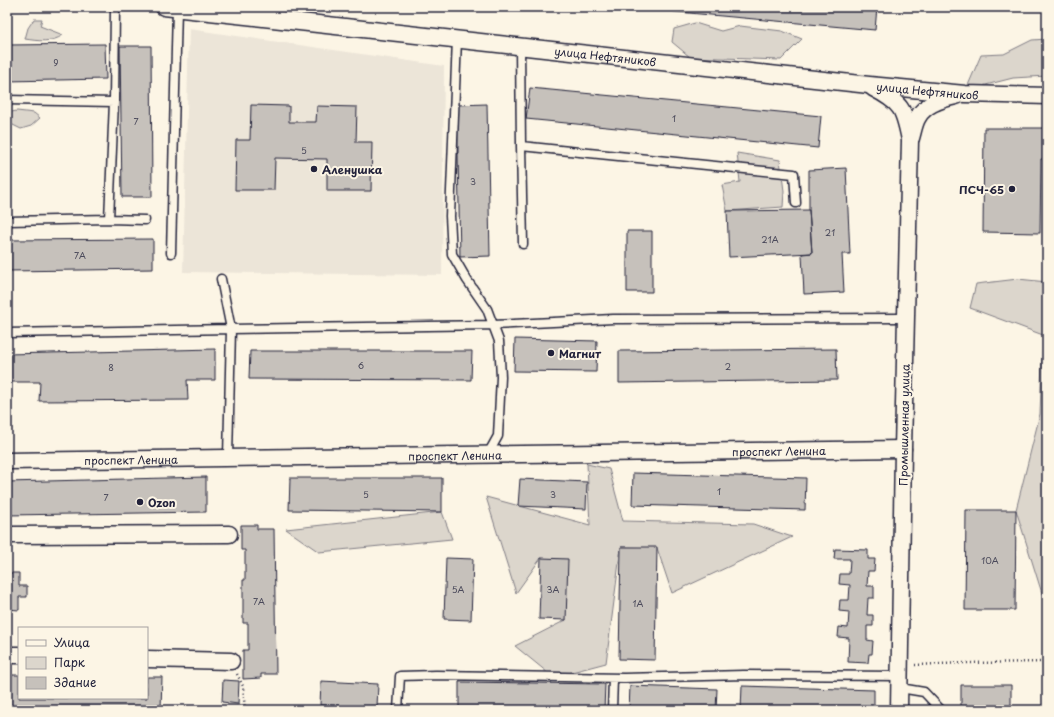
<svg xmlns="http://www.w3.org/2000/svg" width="1054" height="717" font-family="'Playpen Sans',sans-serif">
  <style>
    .built { fill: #ece5d8 }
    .green { fill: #dcd6cc; stroke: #7f7c84 }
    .building { fill: #c6c1bb; stroke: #22223b }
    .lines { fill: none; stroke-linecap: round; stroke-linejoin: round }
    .lane-casing { stroke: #22223b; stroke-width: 11 }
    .street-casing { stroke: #22223b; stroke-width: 19 }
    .path { stroke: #22223b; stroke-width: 2.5; stroke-dasharray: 1 3; stroke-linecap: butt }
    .lane { stroke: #fcf5e5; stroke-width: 8 }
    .street { stroke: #fcf5e5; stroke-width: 16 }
    .poi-dot { fill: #22223b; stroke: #fcf5e5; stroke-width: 1.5 }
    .labels { text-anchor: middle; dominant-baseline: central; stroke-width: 4; stroke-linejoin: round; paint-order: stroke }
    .number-label { font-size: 9px; fill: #4b4a5b }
    .street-label { font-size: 11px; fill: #22223b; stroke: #fcf5e5 }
    .poi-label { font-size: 11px; font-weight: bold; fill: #22223b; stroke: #fcf5e5; text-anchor: start }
  </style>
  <rect width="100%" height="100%" fill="#fcf5e5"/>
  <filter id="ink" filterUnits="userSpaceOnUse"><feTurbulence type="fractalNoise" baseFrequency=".025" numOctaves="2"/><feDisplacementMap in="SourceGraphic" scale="8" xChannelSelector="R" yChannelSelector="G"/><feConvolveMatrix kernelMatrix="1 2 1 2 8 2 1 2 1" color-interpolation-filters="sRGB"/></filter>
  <g filter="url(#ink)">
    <!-- built -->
    <path class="built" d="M189,29L444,66L442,275L183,272Z"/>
    <!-- green -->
    <path class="green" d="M34,19H42L40,26L63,35C52,43 38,41 25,39L28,28Z
      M695,23L721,31L740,26L782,31L802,39L781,60L690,57L672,42L674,29Z
      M1047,39V76L1013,78L966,90L981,55L1004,54L1032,40Z
      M17,111L34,113L40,118L31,126L21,129L7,122V118L9,117L11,112Z
      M737,153L780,160L784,191L783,207L727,211L722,185L740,182Z
      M1018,279L1047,282V597L1045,603L1016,510L1040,414L1043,335L970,308L976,284Z
      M587,464L609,469L623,521L753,524L792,537L672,593L657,548L621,547L606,663L553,677L515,646L566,620L541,558L516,593L486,497L590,525Z
      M442,512L452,539L319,552L286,529Z"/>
    <!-- building -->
    <path class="building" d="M656,7H877L875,30L656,10Z
      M105,44L106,79L7,81V45Z
      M120,46H151L152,197H122Z
      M530,88L821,116L818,148L526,119Z
      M487,104L490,256L460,257L457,105Z
      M251,105L289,106V122H316L317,106L357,107L356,142H372L371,191H327V159L275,158L274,190H235L236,140H250Z
      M984,128H1047V159H1041L1040,233L983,232Z
      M846,168L850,254H842L844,292L804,294L802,254L812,253L809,210V170Z
      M809,210L812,253L729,257L727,211Z
      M627,231H652V292H627Z
      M153,239V269L7,271V240Z
      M515,339L597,341L596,372L514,371Z
      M215,349V380H187L188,400L39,401L40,382H7V354Z
      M836,349L837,380L619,383V351Z
      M250,351H472L471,380L249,379Z
      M633,473L806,478L805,510L632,505Z
      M206,477V512L7,515V482Z
      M290,478H442V512L289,510Z
      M520,479L587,482L586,509L518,506Z
      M966,510H1016L1015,610H965Z
      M241,525H257V529H274L276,674H261V678L243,679V650H248V623H243V580H245V550H241Z
      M621,547H657L655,660L619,659Z
      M835,549L868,550V559H875L874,571H868L867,586H874V598H868L867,615H873V626H867V640L873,641L872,654H869L868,663L848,662L849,638L838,637L839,627L848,628L849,612L839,611L840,600H849L850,585L839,584L840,574H849L850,559H834Z
      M446,558L473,559L471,620L444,619Z
      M541,558L568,559L566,620L539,619Z
      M7,573H19V586H27V597H19V610L7,609Z
      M7,675H19V698H147V677H162L161,708L7,710Z
      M223,680L239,681L238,704L222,702Z
      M321,681L378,684L377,707L320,705Z
      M459,682L605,684L604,710H459Z
      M961,685H1011V710H961Z
      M630,686L717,689L716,710H629Z
      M742,686L874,690V710H741Z"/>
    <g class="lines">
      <defs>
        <path id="lane" d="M457,39L450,216L452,254L467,280L487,309L499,341L501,377L498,436L488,454
          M520,46L521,146L794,174L796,203
          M7,100L114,102L115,7
          M521,146L523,244
          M109,219L114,102
          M7,221L109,219L145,220
          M171,253L177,8
          M7,333L231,329L221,279
          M228,457L231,329L493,325L613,319L906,318
          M900,688L924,692L941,710
          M398,710L400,676L436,675L624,678L744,675L900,676
          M612,710L613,678"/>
        <g id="street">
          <path id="s1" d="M164,7L869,85L965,94L1047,96"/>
          <path d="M873,88C902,103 904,109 910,140L903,449L899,710"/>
          <path d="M911,138C913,132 914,123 918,117C925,104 942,99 956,96"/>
          <path id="s2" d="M7,461L903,449"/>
          <path d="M7,535L229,534"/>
          <path d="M7,655H19"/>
          <path d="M147,659L231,661"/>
        </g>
      </defs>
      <!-- lane casing -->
      <use href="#lane" class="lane-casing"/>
      <!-- street casing -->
      <use href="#street" class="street-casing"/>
      <!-- path -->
      <path class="path" d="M915,665L964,663L1047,662
        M237,674L243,686L245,710"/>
      <!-- lane -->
      <use href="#lane" class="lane"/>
      <!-- street -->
      <use href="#street" class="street"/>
    </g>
  </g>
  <!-- markers -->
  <g class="poi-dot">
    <circle cx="314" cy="169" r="4"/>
    <circle cx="1012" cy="189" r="4"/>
    <circle cx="551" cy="353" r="4"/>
    <circle cx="140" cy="502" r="4"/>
  </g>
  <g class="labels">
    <!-- number labels -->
    <g class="number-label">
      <text x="56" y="62">9</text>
      <text x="674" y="118">1</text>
      <text x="136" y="121">7</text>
      <text x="304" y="150">5</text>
      <text x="473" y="181">3</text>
      <text x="830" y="232">21</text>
      <text x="770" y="239">21А</text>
      <text x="80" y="255">7А</text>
      <text x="361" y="365">6</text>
      <text x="728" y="366">2</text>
      <text x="111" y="367">8</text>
      <text x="719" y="491">1</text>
      <text x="366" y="494">5</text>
      <text x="553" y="494">3</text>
      <text x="106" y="497">7</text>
      <text x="990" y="560">10А</text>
      <text x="458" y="589">5А</text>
      <text x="553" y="589">3А</text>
      <text x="259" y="601">7А</text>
      <text x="638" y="603">1А</text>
    </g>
    <!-- street labels -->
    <g class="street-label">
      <text stroke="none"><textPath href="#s1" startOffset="444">улица Нефтяников</textPath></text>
      <text stroke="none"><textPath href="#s1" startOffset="768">улица Нефтяников</textPath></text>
      <text transform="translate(904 425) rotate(-89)">Промышленная улица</text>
      <text stroke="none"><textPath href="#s2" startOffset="772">проспект Ленина</textPath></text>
      <text stroke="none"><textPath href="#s2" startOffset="448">проспект Ленина</textPath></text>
      <text stroke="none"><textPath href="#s2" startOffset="124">проспект Ленина</textPath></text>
    </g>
    <!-- poi labels -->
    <g class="poi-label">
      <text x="322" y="169">Аленушка</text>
      <text x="1004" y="189" text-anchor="end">ПСЧ-65</text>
      <text x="559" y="353">Магнит</text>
      <text x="148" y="502">Ozon</text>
    </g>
  </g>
  <!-- margin -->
  <rect width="1054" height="717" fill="none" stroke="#fcf5e5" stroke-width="24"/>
  <rect x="12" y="12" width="1030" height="693" fill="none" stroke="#22223b" stroke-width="1.5" filter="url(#ink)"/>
  <!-- legend -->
  <rect x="18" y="627" width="130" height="72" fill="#fcf5e5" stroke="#a5a1a1"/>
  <rect x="26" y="640" width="20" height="6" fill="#fcf5e5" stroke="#a5a1a1"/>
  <text x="54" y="647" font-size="12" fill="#22223b">Улица</text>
  <rect x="26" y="657" width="20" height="12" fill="#dcd6cc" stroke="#a5a1a1"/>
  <text x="54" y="667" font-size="12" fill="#22223b">Парк</text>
  <rect x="26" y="677" width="20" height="12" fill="#c6c1bb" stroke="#a5a1a1"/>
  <text x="54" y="687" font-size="12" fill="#22223b">Здание</text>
</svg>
